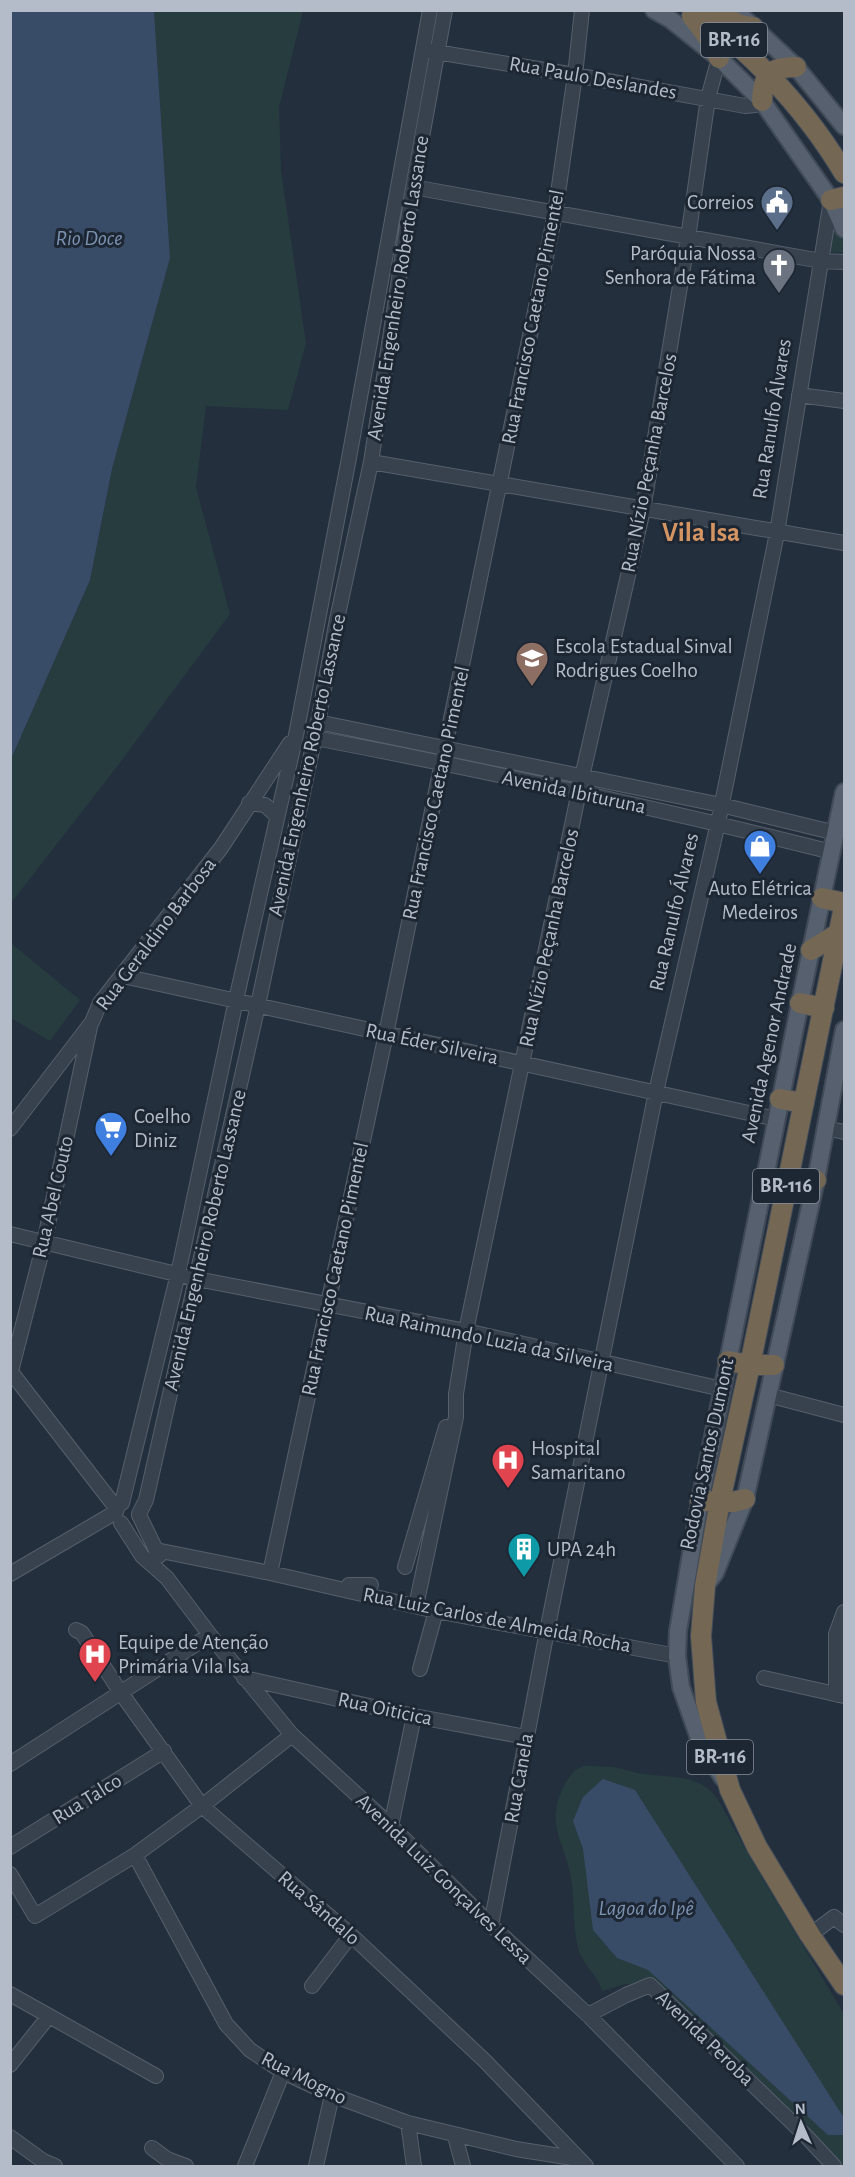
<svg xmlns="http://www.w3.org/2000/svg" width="855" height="2177" font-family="'Alegreya Sans',sans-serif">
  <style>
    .green { fill: #263c3f }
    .water { fill: #394c67 }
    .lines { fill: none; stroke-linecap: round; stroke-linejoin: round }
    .minor-casing { stroke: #565f6c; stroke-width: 16 }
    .major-casing { stroke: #414a57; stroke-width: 20 }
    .highway-casing { stroke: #434c59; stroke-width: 22 }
    .minor { stroke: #38414e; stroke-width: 14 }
    .major { stroke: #56606e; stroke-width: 16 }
    .highway { stroke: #746855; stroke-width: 20 }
    .labels { text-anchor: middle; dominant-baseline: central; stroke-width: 6; stroke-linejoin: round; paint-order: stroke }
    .shield { fill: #1d2633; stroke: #878f9c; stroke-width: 1.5 }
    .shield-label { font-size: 20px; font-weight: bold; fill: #b4bcc9 }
    .street-label { font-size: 21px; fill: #b4bcc9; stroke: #1d2633 }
    .poi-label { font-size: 21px; fill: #b4bcc9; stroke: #1d2633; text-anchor: start }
    .water-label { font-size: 22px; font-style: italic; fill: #7c92b1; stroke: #1d2633 }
    .district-label { font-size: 27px; font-weight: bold; fill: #d59563; stroke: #1d2633 }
  </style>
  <rect width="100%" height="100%" fill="#242f3e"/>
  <!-- green -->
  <path class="green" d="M154,11H303L279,107L281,171L306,343L288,410L206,406L196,487L230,614L119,764L11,903V759L90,580L112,469L170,258Z
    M832,223L844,242V253L828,252Z
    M11,943L80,1000L50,1041L11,1018Z
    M584,1766C593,1766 603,1766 612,1767C623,1768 634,1773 644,1774C670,1778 700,1774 717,1798L754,1864L844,2014V2166H838L718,2049L637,1984H625L602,1991C601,1980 584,1966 579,1951C572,1927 575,1902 571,1878C564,1840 544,1824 565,1784C571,1774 574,1770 584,1766Z"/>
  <!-- water -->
  <path class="water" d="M11,10L154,11L170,258L112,469L90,580L11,759Z
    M603,1779L635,1790L844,2118V2135H828L648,1970L617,1958L593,1930L583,1849L573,1821L583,1797Z"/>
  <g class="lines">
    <defs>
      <path id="minor" d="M430,51L575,75L745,106L755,105L762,101
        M413,187L821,261L844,262
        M799,395L844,401
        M371,462L844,543
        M318,722L721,805L836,833
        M315,738C488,771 661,809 832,852
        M249,803L265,805L276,815
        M123,976L776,1119
        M826,1128L844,1132
        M10,1129L92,1022L100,1003L221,848L290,743
        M10,1234L197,1279L466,1331L722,1389
        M11,1372L117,1509
        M10,1375L44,1243L90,1027
        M768,1395L844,1415
        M122,1503L178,1274L236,1000L296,735L349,458L430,10
        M139,1514L146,1500L258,1005L318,722L337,619L371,462L413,187L445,10
        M139,1515L159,1556
        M121,1523L142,1556L167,1578L210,1635L292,1735L391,1826L491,1925L588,2015L737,2166
        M156,1550L270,1573L436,1611L677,1656
        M405,1567L446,1427
        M270,1573L386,1034L555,214L575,75L582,10
        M10,1574L116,1512
        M349,1585H371
        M416,1606L456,1417V1394L466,1331L582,777L643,510L688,238L708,98L719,58
        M76,1630L82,1633L121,1693L202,1806L351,1935L485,2061L586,2166
        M420,1669L436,1611
        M244,1678L414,1716L526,1737
        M764,1678L844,1696
        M838,1695L836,1684V1634L844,1612
        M10,1764L210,1635
        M391,1826L414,1716
        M10,1847L164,1751
        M135,1855L226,2024L250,2050L283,2072L332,2095L408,2123L516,2149L579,2159
        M10,1874L35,1916L135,1855L202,1806L292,1735
        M491,1925L547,1631L656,1092L718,823L777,533L831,200
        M810,1935L834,1917L844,1925
        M312,1986L351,1935
        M10,1994L156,2076
        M588,2015L626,1995L650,1985L806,2136L834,2166
        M10,2065L49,2016
        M408,2123L414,2166
        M455,2136L463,2166
        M10,2137L43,2161L55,2166
        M152,2148L167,2159L186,2166
        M245,2166L283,2072
        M316,2166L332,2095"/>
      <path id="major" d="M654,10L670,19L719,58L762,101L831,200L844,229
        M735,10L796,67L844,126
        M707,1583L715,1573L745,1499L816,1180L844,1030
        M723,1778L700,1741L681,1687L677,1656L678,1631L700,1501L800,1003L844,792"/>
      <path id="highway" d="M696,10C755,56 806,109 844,173
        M708,10L741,25L753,27
        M692,16L713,44L719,58
        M762,101C763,75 769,67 796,67
        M831,200L844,197
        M822,898L844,903
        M844,907L750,1365L720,1501L705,1586L701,1636L706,1702L730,1790L757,1847L810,1935L844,1985
        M811,950L844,930
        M800,1003L824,1008
        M780,1099L804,1103
        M787,1180H816
        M728,1361L750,1365H774
        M700,1501L733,1502L745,1499"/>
    </defs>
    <!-- minor casing -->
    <use href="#minor" class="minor-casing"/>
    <!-- major casing -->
    <use href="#major" class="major-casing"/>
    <!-- highway casing -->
    <use href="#highway" class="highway-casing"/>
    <!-- minor -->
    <use href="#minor" class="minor"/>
    <!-- major -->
    <use href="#major" class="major"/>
    <!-- highway -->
    <use href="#highway" class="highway"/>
  </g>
  <!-- icons -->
  <defs>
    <symbol id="civic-pin" viewBox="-11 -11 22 30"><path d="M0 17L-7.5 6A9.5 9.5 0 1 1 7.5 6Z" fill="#5c6f8a" stroke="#1d2633"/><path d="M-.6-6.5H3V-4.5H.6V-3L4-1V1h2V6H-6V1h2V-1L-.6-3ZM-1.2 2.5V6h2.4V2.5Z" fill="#fff"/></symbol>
    <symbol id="church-pin" viewBox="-11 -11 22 30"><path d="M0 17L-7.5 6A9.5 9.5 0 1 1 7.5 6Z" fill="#6b7280" stroke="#1d2633"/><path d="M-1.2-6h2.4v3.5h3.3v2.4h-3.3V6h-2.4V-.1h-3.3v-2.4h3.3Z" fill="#fff"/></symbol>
    <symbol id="school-pin" viewBox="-11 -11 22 30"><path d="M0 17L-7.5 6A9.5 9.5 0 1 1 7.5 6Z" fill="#8d6e63" stroke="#1d2633"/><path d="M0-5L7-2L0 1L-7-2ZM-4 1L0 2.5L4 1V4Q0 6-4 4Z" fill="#fff"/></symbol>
    <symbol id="shop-pin" viewBox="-11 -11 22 30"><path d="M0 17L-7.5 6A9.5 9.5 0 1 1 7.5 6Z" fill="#3f7fe0" stroke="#1d2633"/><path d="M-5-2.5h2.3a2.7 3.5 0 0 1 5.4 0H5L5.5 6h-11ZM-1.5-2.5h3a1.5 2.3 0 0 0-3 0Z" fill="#fff"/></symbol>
    <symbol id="supermarket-pin" viewBox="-11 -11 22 30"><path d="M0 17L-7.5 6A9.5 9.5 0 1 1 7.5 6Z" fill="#3f7fe0" stroke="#1d2633"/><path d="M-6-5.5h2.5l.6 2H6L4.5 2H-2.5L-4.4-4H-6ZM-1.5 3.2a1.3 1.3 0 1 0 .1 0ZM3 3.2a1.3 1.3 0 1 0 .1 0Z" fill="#fff"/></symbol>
    <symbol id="hospital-pin" viewBox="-11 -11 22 30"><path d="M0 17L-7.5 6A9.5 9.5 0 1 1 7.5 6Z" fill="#e0444e" stroke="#1d2633"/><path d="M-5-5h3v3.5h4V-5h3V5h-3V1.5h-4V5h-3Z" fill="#fff"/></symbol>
    <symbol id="building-pin" viewBox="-11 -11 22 30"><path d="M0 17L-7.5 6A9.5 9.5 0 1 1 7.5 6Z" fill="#0f9aa8" stroke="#1d2633"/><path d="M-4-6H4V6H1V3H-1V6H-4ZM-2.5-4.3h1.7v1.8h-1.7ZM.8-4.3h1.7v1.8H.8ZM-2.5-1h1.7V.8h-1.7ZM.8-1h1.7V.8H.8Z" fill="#fff"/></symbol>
  </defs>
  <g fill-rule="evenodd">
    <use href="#civic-pin" x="758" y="183" width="38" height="52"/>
    <use href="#church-pin" x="760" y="246" width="38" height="52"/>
    <use href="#school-pin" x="513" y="639" width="38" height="52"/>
    <use href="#shop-pin" x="741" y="827" width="38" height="52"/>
    <use href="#supermarket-pin" x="92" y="1109" width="38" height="52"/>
    <use href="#hospital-pin" x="489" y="1441" width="38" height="52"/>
    <use href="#building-pin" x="505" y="1530" width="38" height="52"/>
    <use href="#hospital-pin" x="76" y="1635" width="38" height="52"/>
  </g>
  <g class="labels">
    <!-- shield labels -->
    <g class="shield">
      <rect x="701" y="23" width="66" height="34" rx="4.5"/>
      <rect x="753" y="1169" width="66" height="34" rx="4.5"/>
      <rect x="687" y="1740" width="66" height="34" rx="4.5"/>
    </g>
    <g class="shield-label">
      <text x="734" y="40">BR-116</text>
      <text x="786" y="1186">BR-116</text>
      <text x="720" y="1757">BR-116</text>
    </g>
    <!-- street labels -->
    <g class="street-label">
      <text transform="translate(593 78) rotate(10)">Rua Paulo Deslandes</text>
      <text transform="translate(398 288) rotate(-81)">Avenida Engenheiro Roberto Lassance</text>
      <text transform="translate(533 317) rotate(-79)">Rua Francisco Caetano Pimentel</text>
      <text transform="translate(772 419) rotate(-81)">Rua Ranulfo Álvares</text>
      <text transform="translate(649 463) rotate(-79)">Rua Nízio Peçanha Barcelos</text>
      <text transform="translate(307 765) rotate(-78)">Avenida Engenheiro Roberto Lassance</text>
      <text transform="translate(574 792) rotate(12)">Avenida Ibituruna</text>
      <text transform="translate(436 793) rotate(-78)">Rua Francisco Caetano Pimentel</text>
      <text transform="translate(674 912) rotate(-77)">Rua Ranulfo Álvares</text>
      <text transform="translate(156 934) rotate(-53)">Rua Geraldino Barbosa</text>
      <text transform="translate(549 938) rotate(-78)">Rua Nízio Peçanha Barcelos</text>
      <text transform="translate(769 1043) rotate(-78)">Avenida Agenor Andrade</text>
      <text transform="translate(432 1044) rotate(12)">Rua Éder Silveira</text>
      <text transform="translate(53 1197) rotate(-77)">Rua Abel Couto</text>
      <text transform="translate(205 1240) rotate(-77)">Avenida Engenheiro Roberto Lassance</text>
      <text transform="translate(335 1269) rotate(-78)">Rua Francisco Caetano Pimentel</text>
      <text transform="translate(489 1339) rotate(12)">Rua Raimundo Luzia da Silveira</text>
      <text transform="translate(707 1454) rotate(-78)">Rodovia Santos Dumont</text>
      <text transform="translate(497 1620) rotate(11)">Rua Luiz Carlos de Almeida Rocha</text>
      <text transform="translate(385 1709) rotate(12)">Rua Oiticica</text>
      <text transform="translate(519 1778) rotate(-80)">Rua Canela</text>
      <text transform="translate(87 1799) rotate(-32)">Rua Talco</text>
      <text transform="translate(444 1879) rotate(44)">Avenida Luiz Gonçalves Lessa</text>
      <text transform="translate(319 1908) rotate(41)">Rua Sândalo</text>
      <text transform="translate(705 2038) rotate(44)">Avenida Peroba</text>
      <text transform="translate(304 2078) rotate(27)">Rua Mogno</text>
    </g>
    <!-- poi labels -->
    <g class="poi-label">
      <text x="754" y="202" text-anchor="end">Correios</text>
      <text x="756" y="253" text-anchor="end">Paróquia Nossa<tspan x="756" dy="24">Senhora de Fátima</tspan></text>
      <text x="555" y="646">Escola Estadual Sinval<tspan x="555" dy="24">Rodrigues Coelho</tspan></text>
      <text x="760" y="888" text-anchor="middle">Auto Elétrica<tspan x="760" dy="24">Medeiros</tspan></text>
      <text x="134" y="1116">Coelho<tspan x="134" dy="24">Diniz</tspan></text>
      <text x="531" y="1448">Hospital<tspan x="531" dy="24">Samaritano</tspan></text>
      <text x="547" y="1549">UPA 24h</text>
      <text x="118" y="1642">Equipe de Atenção<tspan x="118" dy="24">Primária Vila Isa</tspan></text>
    </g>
    <!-- water labels -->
    <g class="water-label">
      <text x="89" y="238">Rio Doce</text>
      <text x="646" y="1908">Lagoa do Ipê</text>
    </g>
    <!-- district labels -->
    <g class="district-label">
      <text x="701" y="532">Vila Isa</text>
    </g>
  </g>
  <!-- border -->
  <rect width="855" height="2177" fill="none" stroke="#b4bcc9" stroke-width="24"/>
  <!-- north arrow -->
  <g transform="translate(801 2123) rotate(357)" stroke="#1d2633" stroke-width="4.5" paint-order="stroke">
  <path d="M0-4.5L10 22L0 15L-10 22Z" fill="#b4bcc9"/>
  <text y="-9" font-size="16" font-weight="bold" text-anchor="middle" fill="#b4bcc9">N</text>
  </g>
</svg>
